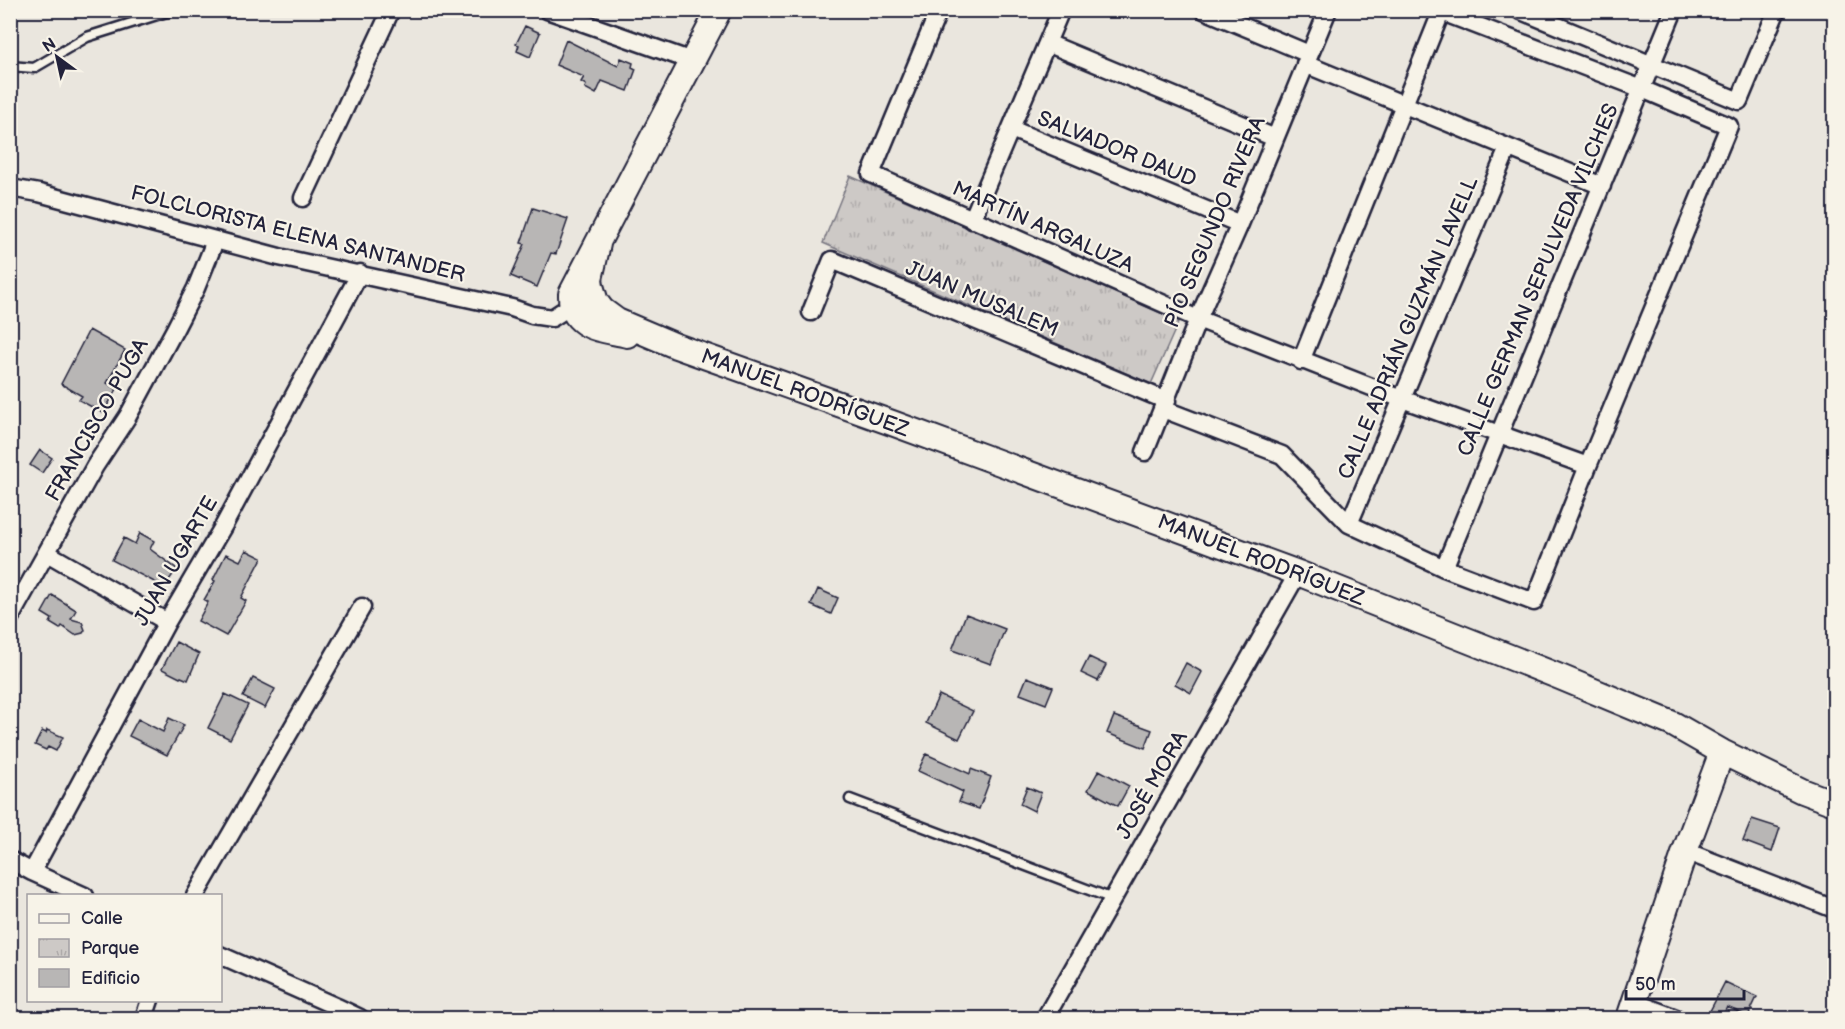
<svg xmlns="http://www.w3.org/2000/svg" width="1845" height="1029" font-family="'Balsamiq Sans',sans-serif">
  <style>
    .park { fill: url(#park-tufts); stroke: #787680; stroke-width: 1.5 }
    .building { fill: #b8b6b5; stroke: #22223b; stroke-width: 1.5 }
    .lines { fill: none; stroke-linecap: round; stroke-linejoin: round }
    .lane-casing { stroke: #22223b; stroke-width: 13 }
    .street-casing { stroke: #22223b; stroke-width: 21 }
    .secondary-casing { stroke: #22223b; stroke-width: 28 }
    .lane { stroke: #f7f3e8; stroke-width: 8 }
    .street { stroke: #f7f3e8; stroke-width: 16 }
    .secondary { stroke: #f7f3e8; stroke-width: 24 }
    .labels { text-anchor: middle; dominant-baseline: central; stroke-width: 4.5; stroke-linejoin: round; paint-order: stroke }
    .street-label { font-size: 21px; fill: #22223b; stroke: #f7f3e8 }
  </style>
  <defs>
    <pattern id="park-tufts" width="24" height="20" patternUnits="userSpaceOnUse" patternTransform="scale(1.5)"><rect width="24" height="20" fill="#cdc9c6"/><path d="M3 7l-1-3M5 7V3M7 7l1-3M15 17l-1-3M17 17v-4M19 17l1-3" fill="none" stroke="#b0acab"/></pattern>
  </defs>
  <rect width="100%" height="100%" fill="#eae6de"/>
  <filter id="ink" filterUnits="userSpaceOnUse"><feTurbulence type="fractalNoise" baseFrequency=".0167" numOctaves="2"/><feDisplacementMap in="SourceGraphic" scale="12" xChannelSelector="R" yChannelSelector="G"/><feConvolveMatrix kernelMatrix="1 2 1 2 8 2 1 2 1" color-interpolation-filters="sRGB"/></filter>
  <g filter="url(#ink)">
    <!-- park -->
    <path class="park" d="M850,176L1179,321L1151,384L823,243Z"/>
    <!-- building -->
    <path class="building" d="M525,26L540,33L530,57L517,51L519,45L516,44Z
      M566,40L618,66L621,58L633,63L632,67L636,69L628,91L602,81L596,94L585,88L586,85L581,82L584,77L556,65Z
      M533,208L568,219L556,254L551,253L537,287L511,276L525,244L521,243Z
      M89,330L125,350L107,383L117,389L103,413L79,400L82,396L61,384Z
      M40,450L52,458L42,473L30,465Z
      M140,533L154,541L150,549L177,569L164,587L112,560L124,538L135,544Z
      M246,550L262,558L241,598L246,601L226,636L198,621L208,602L204,600L215,581L213,580L226,554L240,561Z
      M818,589L838,598L831,614L811,605Z
      M52,595L76,610L71,619L82,622L85,630L83,633L75,635L62,626L60,629L50,623L52,619L42,613Z
      M966,614L1005,629L991,664L952,650Z
      M176,642L199,654L188,680L181,677L180,678L162,669Z
      M1089,657L1106,665L1098,681L1081,673Z
      M1186,663L1202,672L1191,693L1175,684Z
      M1027,677L1053,687L1046,704L1020,694Z
      M253,678L275,689L265,708L243,697Z
      M225,694L248,705L230,739L208,728Z
      M939,695L973,711L959,739L926,723Z
      M1114,716L1152,730L1145,748L1107,733Z
      M169,718L184,725L167,755L129,736L138,719L163,732Z
      M47,730L63,737L56,751L48,747L46,750L35,745L42,731L46,733Z
      M926,754L970,774L971,769L991,777L979,809L959,802L963,792L918,771Z
      M1099,770L1129,786L1118,806L1088,790Z
      M1027,787L1041,793L1034,811L1020,804Z
      M1752,819L1780,828L1772,852L1743,841Z
      M1725,982L1757,997L1748,1016L1727,1007L1722,1017L1710,1011Z"/>
    <g class="lines">
      <defs>
        <path id="lane" d="M10,66L34,68L87,37L173,10
          M850,799L1113,899"/>
        <path id="street" d="M547,10L692,61
          M939,10L871,174L1198,319L1402,399L1588,466
          M1204,10L1309,54
          M1519,10L1739,101L1777,10
          M1047,43L1275,138
          M1305,64L1602,186
          M1011,129L1240,224
          M10,188L39,193L279,257L512,308L532,315L552,318L572,305
          M303,198L391,10
          M972,220L1061,10
          M811,312L832,260L1167,401
          M1301,361L1442,10
          M1163,409L1282,455L1349,524L1444,568L1534,602L1588,466L1729,126L1642,89L1437,10
          M1145,452L1198,319L1240,224L1328,10
          M1349,524L1508,148
          M47,553L167,622
          M1444,568L1674,10
          M10,618L95,466L128,416L175,329L196,288L215,241
          M1685,851L1834,909
          M10,860L32,872L85,896
          M32,872L167,622L224,525L360,273
          M195,896L362,607
          M220,955L337,1007L360,1018
          M1634,1002L1676,1018
          M144,1018L150,1000
          M1045,1018L1298,573"/>
        <path id="secondary" d="M598,244L590,279L591,286L596,302L602,310L617,321L676,346L892,423L1298,573L1560,677L1673,724L1722,752L1802,791L1834,803
          M627,335C602,329 570,329 571,294L719,10
          M1629,1018L1685,851L1722,752"/>
      </defs>
      <!-- lane casing -->
      <use href="#lane" class="lane-casing"/>
      <!-- street casing -->
      <use href="#street" class="street-casing"/>
      <!-- secondary casing -->
      <use href="#secondary" class="secondary-casing"/>
      <!-- lane -->
      <use href="#lane" class="lane"/>
      <!-- street -->
      <use href="#street" class="street"/>
      <!-- secondary -->
      <use href="#secondary" class="secondary"/>
    </g>
  </g>
  <g class="labels">
    <!-- street labels -->
    <g class="street-label">
      <text transform="translate(1117 149) rotate(22)">SALVADOR DAUD</text>
      <text transform="translate(1215 222) rotate(-67)">PÍO SEGUNDO RIVERA</text>
      <text transform="translate(1043 227) rotate(24)">MARTÍN ARGALUZA</text>
      <text transform="translate(298 234) rotate(14)">FOLCLORISTA ELENA SANTANDER</text>
      <text transform="translate(1538 280) rotate(-67)">CALLE GERMAN SEPULVEDA VILCHES</text>
      <text transform="translate(982 299) rotate(23)">JUAN MUSALEM</text>
      <text transform="translate(1408 328) rotate(-67)">CALLE ADRIÁN GUZMÁN LAVELL</text>
      <text transform="translate(805 393) rotate(20)">MANUEL RODRÍGUEZ</text>
      <text transform="translate(97 420) rotate(-60)">FRANCISCO PUGA</text>
      <text transform="translate(1261 560) rotate(21)">MANUEL RODRÍGUEZ</text>
      <text transform="translate(176 561) rotate(-60)">JUAN UGARTE</text>
      <text transform="translate(1152 785) rotate(-60)">JOSÉ MORA</text>
    </g>
  </g>
  <!-- margin -->
  <rect width="1845" height="1029" fill="none" stroke="#f7f3e8" stroke-width="36"/>
  <rect x="18" y="18" width="1809" height="993" fill="none" stroke="#22223b" stroke-width="2" filter="url(#ink)"/>
  <!-- legend -->
  <rect x="27" y="894" width="195" height="108" fill="#f7f3e8" stroke="#a29fa3" stroke-width="1.5"/>
  <rect x="39" y="914" width="30" height="9" fill="#f7f3e8" stroke="#a29fa3" stroke-width="1.5"/>
  <text x="81" y="924" font-size="18" fill="#22223b">Calle</text>
  <rect x="39" y="939" width="30" height="18" fill="url(#park-tufts)" stroke="#a29fa3" stroke-width="1.5"/>
  <text x="81" y="954" font-size="18" fill="#22223b">Parque</text>
  <rect x="39" y="969" width="30" height="18" fill="#b8b6b5" stroke="#a29fa3" stroke-width="1.5"/>
  <text x="81" y="984" font-size="18" fill="#22223b">Edificio</text>
  <!-- north arrow -->
  <g transform="translate(57 57) rotate(327)" stroke="#f7f3e8" stroke-width="4.5" paint-order="stroke">
  <path d="M0-4.5L10 22L0 15L-10 22Z" fill="#22223b"/>
  <text y="-9" font-size="16" font-weight="bold" text-anchor="middle" fill="#22223b">N</text>
  </g>
  <!-- scale -->
  <path d="M1626 990v9h118v-9" fill="none" stroke="#22223b" stroke-width="3"/>
  <text x="1635" y="990" font-size="18" fill="#22223b" stroke="#f7f3e8" stroke-width="4.5" paint-order="stroke">50 m</text>
</svg>
